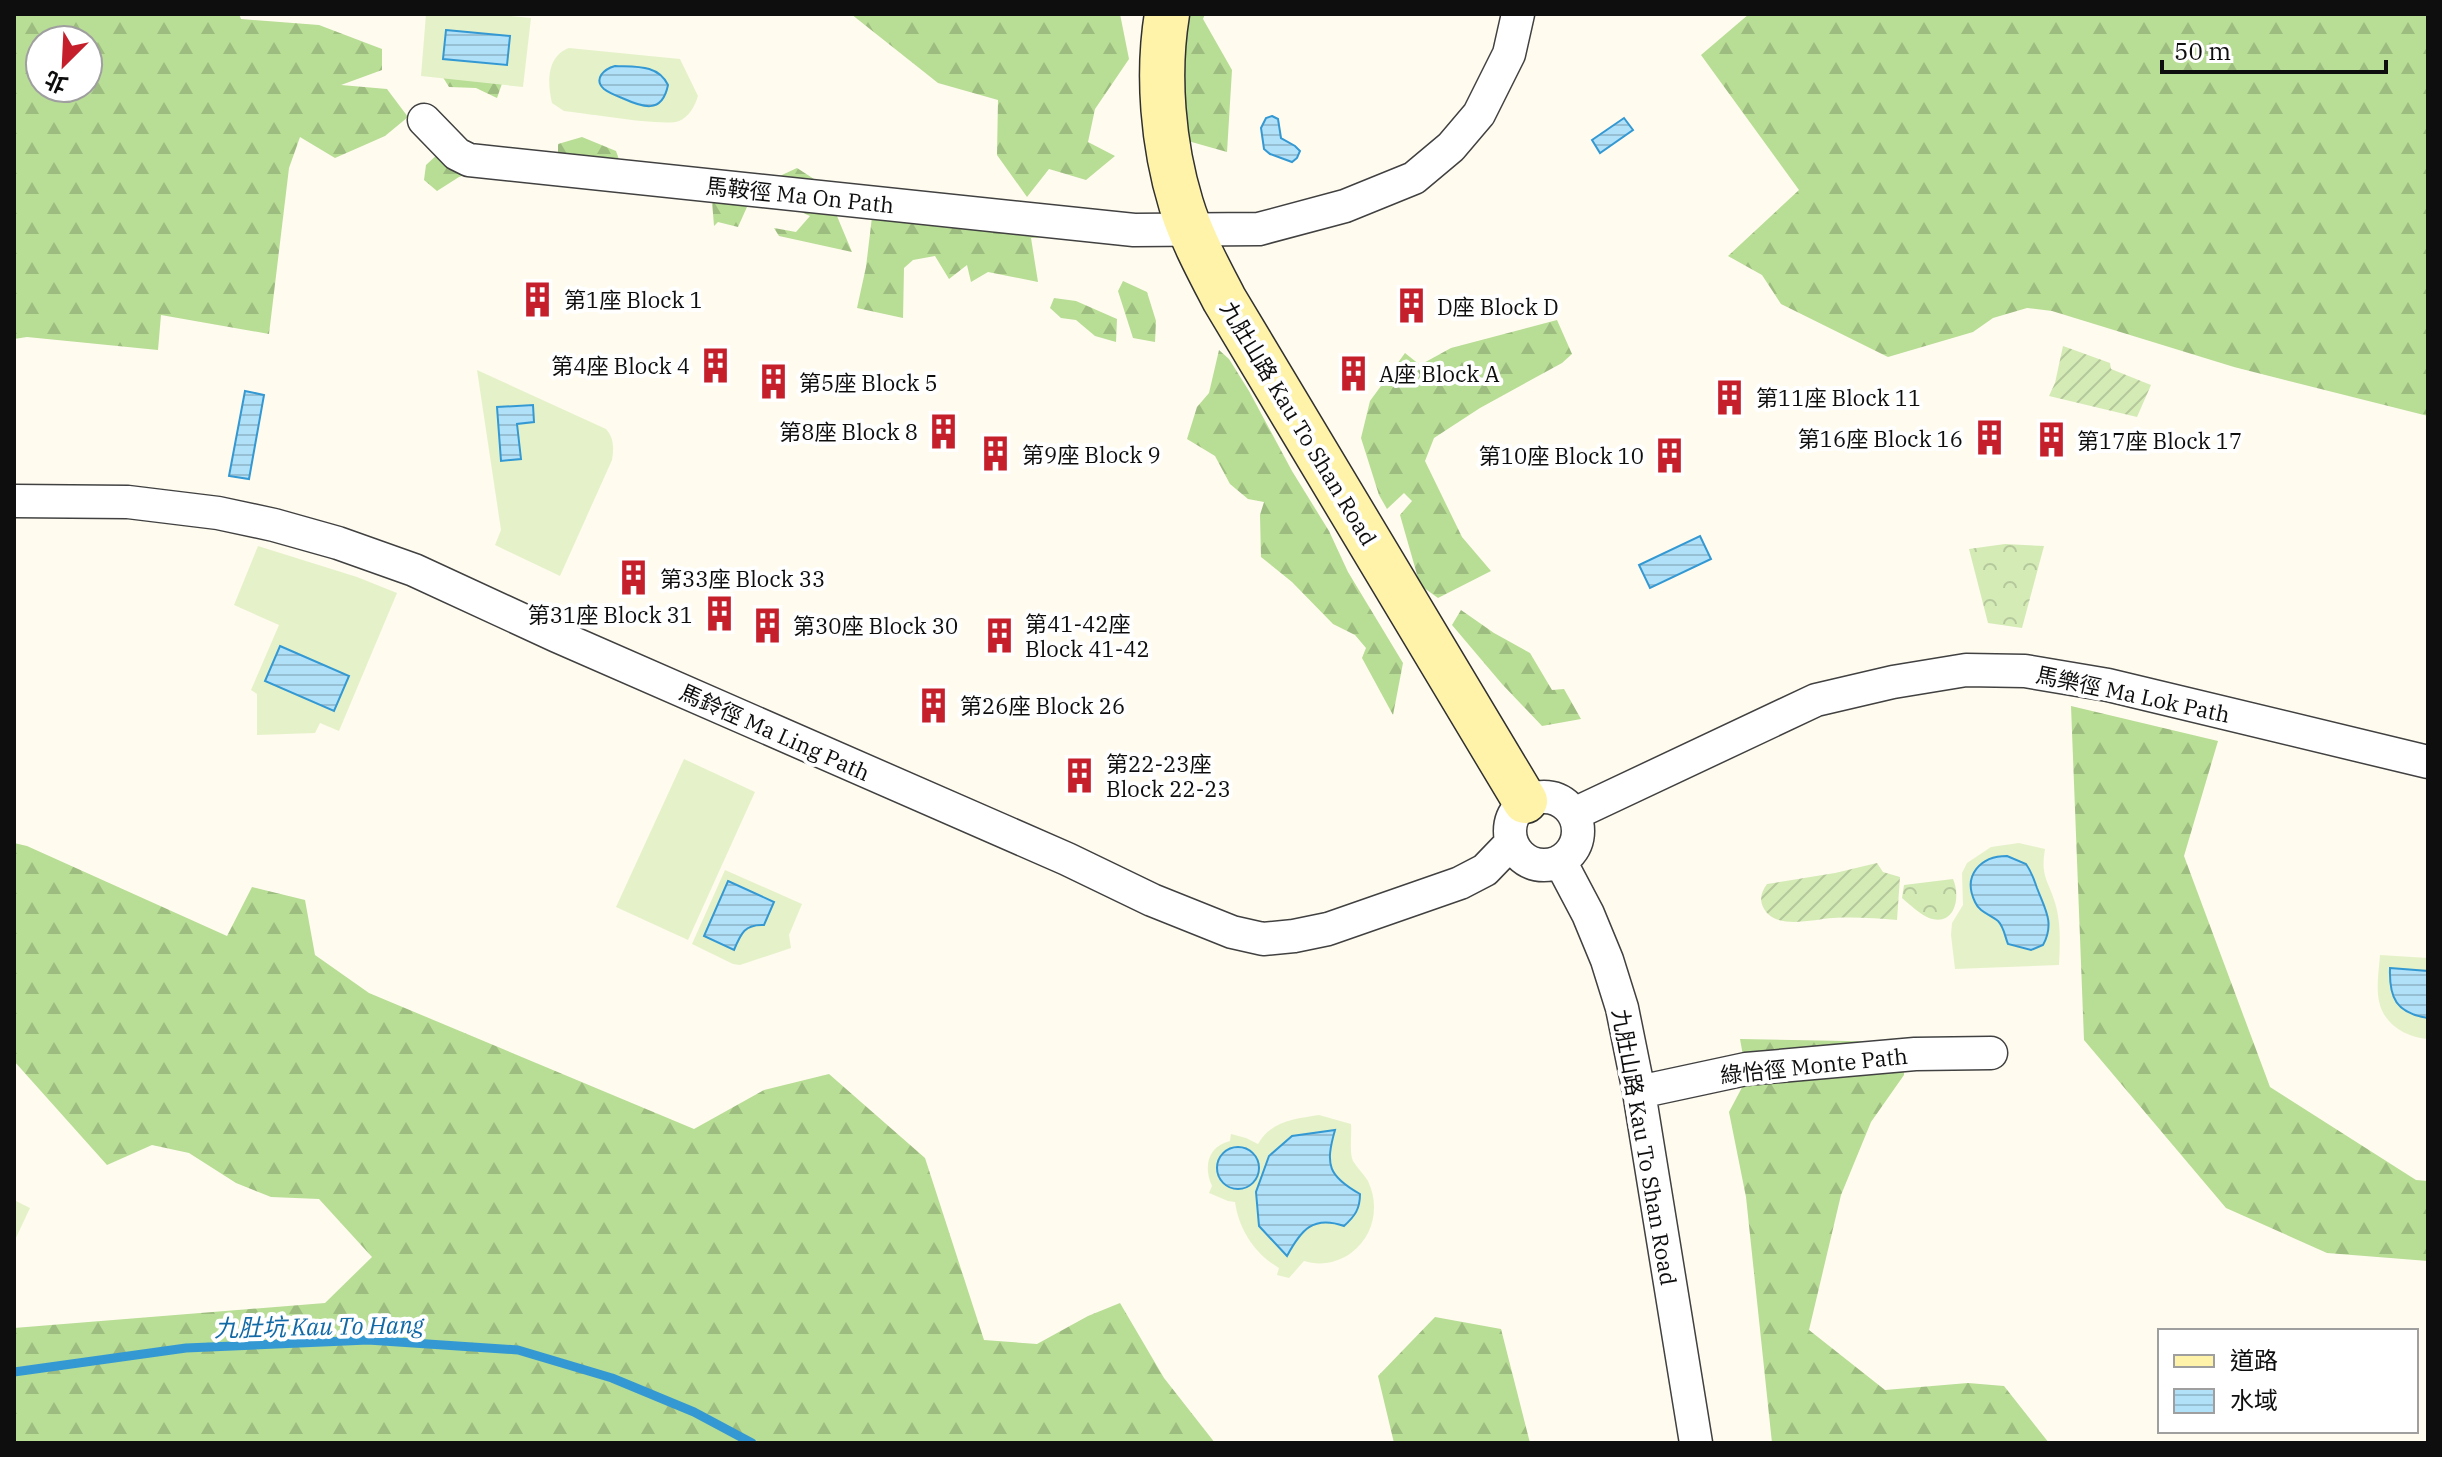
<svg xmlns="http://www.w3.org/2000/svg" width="2442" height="1457" font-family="'IBM Plex Serif','Noto Sans TC',serif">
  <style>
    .forest { fill: url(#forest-firs); fill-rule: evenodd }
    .park { fill: url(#park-crowns) }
    .garden { fill: url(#garden-furrows) }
    .pitch { fill: #e5f2c9 }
    .water { fill: url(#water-rules); stroke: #3499d3; stroke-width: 2 }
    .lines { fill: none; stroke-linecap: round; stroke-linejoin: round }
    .stream { stroke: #3499d3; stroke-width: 9 }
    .street-casing { stroke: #414141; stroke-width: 35 }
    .secondary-casing { stroke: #303030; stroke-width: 47 }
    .street { stroke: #fff; stroke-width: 32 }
    .secondary { stroke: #fff3aa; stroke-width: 44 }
    .labels { text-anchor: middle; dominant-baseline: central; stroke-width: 8; stroke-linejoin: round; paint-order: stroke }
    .street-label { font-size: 22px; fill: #0e0e0e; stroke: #fff }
    .poi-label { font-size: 22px; fill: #0e0e0e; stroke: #fff; text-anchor: start }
    .water-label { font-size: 24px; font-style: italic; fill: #1169a6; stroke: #fff }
  </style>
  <defs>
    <pattern id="forest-firs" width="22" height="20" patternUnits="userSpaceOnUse" patternTransform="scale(2)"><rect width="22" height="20" fill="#b8dd95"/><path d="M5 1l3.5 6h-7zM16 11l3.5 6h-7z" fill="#9dbc7f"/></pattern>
    <pattern id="park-crowns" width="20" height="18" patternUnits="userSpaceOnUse" patternTransform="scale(2)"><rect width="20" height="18" fill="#d4ebb6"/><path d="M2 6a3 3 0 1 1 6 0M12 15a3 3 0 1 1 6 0" fill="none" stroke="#b5c89b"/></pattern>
    <pattern id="garden-furrows" width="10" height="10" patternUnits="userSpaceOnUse" patternTransform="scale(2)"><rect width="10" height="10" fill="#d4ebb6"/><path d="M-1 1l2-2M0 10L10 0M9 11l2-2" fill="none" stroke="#b5c89b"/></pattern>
    <pattern id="water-rules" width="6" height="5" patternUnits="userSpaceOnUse" patternTransform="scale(2)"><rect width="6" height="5" fill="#b1e0f9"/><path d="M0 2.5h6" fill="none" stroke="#97bfd4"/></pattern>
  </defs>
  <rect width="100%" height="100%" fill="#fffbef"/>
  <!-- forest -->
  <path class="forest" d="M14,14H239L241,19L319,25L382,49V70L341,85L387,89L408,117L385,136L335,158L300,137L289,168L269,334L161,315L158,350L27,337L14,339ZM40,40H88V88H40Z
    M851,14H1120L1129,59L1095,109L1088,142L1115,156L1086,180L1049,169L1027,197L997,155L998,100L938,83Z
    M1171,14H1205L1203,19L1232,70L1227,152L1188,141Z
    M1749,14H2428V416L2234,367L2052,311L2027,308L1993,318L1973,332L1888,357L1781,304L1762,275L1728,256L1799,190L1701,55Z
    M436,66L506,72L497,98L476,88L449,87Z
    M582,137L616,151L622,168L599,186L546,185L541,175L558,162V144Z
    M440,152L476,171L459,177L437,191L424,180L426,165Z
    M797,168L831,190L834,209L852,252L779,236L774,228L796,232L810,216L779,202L769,181Z
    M751,198L738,227L718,222L714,226L712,201Z
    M872,217L1066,235L1031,238L1038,282L988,272L971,282L967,265L949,279L935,256L913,260L904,268L903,318L857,308L866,267Z
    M1123,281L1147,292L1156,321L1155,342L1133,338L1118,291Z
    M1054,298L1076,301L1117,319L1116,342L1095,336L1076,320L1061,318L1050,308Z
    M1557,320L1572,354L1562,363L1480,408L1434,438L1425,461L1462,537L1491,571L1438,598L1420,585L1400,515L1412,501L1404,493L1387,509L1379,495L1361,438L1370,401L1405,353L1420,365L1451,348Z
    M1219,350L1229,359L1249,391L1292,471L1329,531L1348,572L1403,663L1393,715L1362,658L1366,648L1355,635L1333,624L1292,582L1261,557L1260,515L1264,502L1248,499L1230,484L1215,456L1187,439L1197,407L1209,393Z
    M1461,610L1494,633L1530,653L1552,690L1564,689L1581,719L1542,726L1502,684L1452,625Z
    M2071,706L2218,741L2184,856L2270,1087L2416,1180L2428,1181V1261L2327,1253L2226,1208L2084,1040Z
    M14,843L27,846L227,936L252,887L305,900L315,955L369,993L694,1129L764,1090L829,1074L925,1158L984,1340L1037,1344L1088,1316L1120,1303L1164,1378L1215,1443H1037L1033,1441L1031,1443H14V1328L325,1303L372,1257L319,1199L271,1197L236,1183L189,1153L152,1145L107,1165L14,1061Z
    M1740,1039L1903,1042L1904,1075L1871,1122L1841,1195L1809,1330L1885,1390L1968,1383L2004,1386L2049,1443H1772L1746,1197L1729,1112L1747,1078Z
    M1435,1317L1501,1329L1530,1443H1394L1378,1376Z"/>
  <!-- park -->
  <path class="park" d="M2005,544L2044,546L2022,628L1988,623L1969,549Z
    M1953,879C1961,897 1955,927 1929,918C1920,914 1910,905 1902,898L1904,885Z"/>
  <!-- garden -->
  <path class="garden" d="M2063,346L2110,363L2111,369L2151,385L2137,417L2049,396L2055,383Z
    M1877,863L1883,872L1900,877L1897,920C1876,918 1854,917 1833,918C1813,919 1775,931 1763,907C1759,898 1762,891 1767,884L1835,873Z"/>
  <!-- pitch -->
  <path class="pitch" d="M426,14H489L531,18L523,87L421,76Z
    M569,48L680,59L698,96C695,106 689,117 679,121C665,127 585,113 564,111L552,103C547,82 547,56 569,48Z
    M477,370L606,429C614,438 614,448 612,460L560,576L495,545L501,530Z
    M258,546L357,577L397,593L339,731L320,723L315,733L257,735V694L251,690L279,625L234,605Z
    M684,759L755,792L688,940L616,907Z
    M2019,843L2045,849C2040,878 2049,880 2056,906C2061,925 2060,946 2059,965L1955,969L1951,935L1952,923L1963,905L1962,873L1967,863L1991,847Z
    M725,870L802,904L789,935L791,948L740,965L733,964L692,944Z
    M2380,955L2428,958V1039C2407,1038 2383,1024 2379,1001C2376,987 2379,969 2380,955Z
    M1319,1115L1351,1124C1352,1134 1349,1153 1353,1161C1357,1168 1364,1174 1368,1181C1380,1206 1374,1236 1351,1253C1337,1263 1320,1266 1304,1261L1289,1278L1277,1275L1279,1268C1255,1254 1239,1230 1235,1202L1228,1201L1209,1193L1212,1186C1203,1167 1208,1146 1230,1141L1231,1134L1246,1138L1258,1144C1271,1121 1294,1119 1319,1115Z
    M14,1200L30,1208L14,1242Z"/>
  <!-- water -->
  <path class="water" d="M446,30L510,36L507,65L443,59Z
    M615,66C635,67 658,64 668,85C662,115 642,107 622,98C617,96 609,93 604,89C593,79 604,69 615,66Z
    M1272,116L1278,119L1281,138L1295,146L1300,151L1297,158L1292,162L1270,154L1264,149L1261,128L1266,118Z
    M1624,118L1633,130L1600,153L1592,140Z
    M245,391L264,395L249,479L229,476Z
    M533,405L534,422L517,424L521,459L501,461L497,407Z
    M1700,536L1711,559L1650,588L1639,565Z
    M280,646L349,676L334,711L265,681Z
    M2007,856L2026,864C2031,871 2034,879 2037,888C2045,909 2055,923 2043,945L2031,950L2008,944C2005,937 2004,927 1998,921C1990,914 1980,913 1975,902C1962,875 1981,856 2007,856Z
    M728,881L774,902L764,925C745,924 741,933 734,950L704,936Z
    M2390,968L2428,971V1018C2396,1013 2389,998 2390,968Z
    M1335,1130C1325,1165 1328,1176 1360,1194C1360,1209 1355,1216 1344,1226C1313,1215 1301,1230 1287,1256L1259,1226L1256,1192L1269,1156L1292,1136Z
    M1217 1168a21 21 0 1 1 42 0a21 21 0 1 1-42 0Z"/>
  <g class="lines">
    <!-- stream -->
    <path class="stream" d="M14,1372L186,1348L368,1340L518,1350L612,1378L694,1412L752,1443"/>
    <defs>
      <path id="street" d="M424,120L457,154L469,160L1134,230L1259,229L1345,206L1414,178L1451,147L1479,114L1509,54L1518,14
        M14,501L128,502L218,513L274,525L338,543L414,570L557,636L1067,859L1152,900L1232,932L1263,939L1294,936L1328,929L1460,883L1485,870L1511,843
        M1510 831a34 34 0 1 1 68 0a34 34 0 1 1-68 0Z
        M1574,814L1816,700L1893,682L1966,670L2025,671L2108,685L2428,762
        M1560,861L1588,914L1607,960L1622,1008L1639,1092L1696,1443
        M1639,1092L1746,1069L1915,1054L1991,1053"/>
      <path id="secondary" d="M1167,14C1157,75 1163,145 1181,204C1191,237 1208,268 1224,299L1525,801"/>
    </defs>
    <!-- street casing -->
    <use href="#street" class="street-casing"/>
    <!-- secondary casing -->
    <use href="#secondary" class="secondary-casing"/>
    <!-- street -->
    <use href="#street" class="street"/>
    <!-- secondary -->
    <use href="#secondary" class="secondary"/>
  </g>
  <!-- icons -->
  <defs>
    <symbol id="building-bare" viewBox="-9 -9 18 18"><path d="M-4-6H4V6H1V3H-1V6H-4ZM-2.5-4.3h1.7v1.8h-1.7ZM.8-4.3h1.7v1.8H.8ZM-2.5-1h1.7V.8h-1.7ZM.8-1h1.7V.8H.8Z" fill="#c51f2c" stroke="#fff" stroke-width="2.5" paint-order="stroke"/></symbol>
  </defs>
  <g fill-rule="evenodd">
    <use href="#building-bare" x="512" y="274" width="51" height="51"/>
    <use href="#building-bare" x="1386" y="280" width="51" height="51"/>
    <use href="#building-bare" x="690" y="340" width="51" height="51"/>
    <use href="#building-bare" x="1328" y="348" width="51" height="51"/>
    <use href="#building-bare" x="748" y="356" width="51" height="51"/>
    <use href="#building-bare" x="1704" y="372" width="51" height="51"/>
    <use href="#building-bare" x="918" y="406" width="51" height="51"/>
    <use href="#building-bare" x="1964" y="412" width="51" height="51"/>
    <use href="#building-bare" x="2026" y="414" width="51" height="51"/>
    <use href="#building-bare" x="970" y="428" width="51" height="51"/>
    <use href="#building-bare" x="1644" y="430" width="51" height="51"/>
    <use href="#building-bare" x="608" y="552" width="51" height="51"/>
    <use href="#building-bare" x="694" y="588" width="51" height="51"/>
    <use href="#building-bare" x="742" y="600" width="51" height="51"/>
    <use href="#building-bare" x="974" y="610" width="51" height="51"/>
    <use href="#building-bare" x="908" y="680" width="51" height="51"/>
    <use href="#building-bare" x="1054" y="750" width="51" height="51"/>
  </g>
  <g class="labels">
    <!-- street labels -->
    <g class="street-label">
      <text transform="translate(800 195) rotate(6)">馬鞍徑 Ma On Path</text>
      <text transform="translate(1299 423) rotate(59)">九肚山路 Kau To Shan Road</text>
      <text transform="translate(2133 694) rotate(12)">馬樂徑 Ma Lok Path</text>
      <text transform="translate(775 732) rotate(24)">馬鈴徑 Ma Ling Path</text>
      <text transform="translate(1814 1065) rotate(-6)">綠怡徑 Monte Path</text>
      <text transform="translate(1645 1147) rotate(80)">九肚山路 Kau To Shan Road</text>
    </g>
    <!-- poi labels -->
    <g class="poi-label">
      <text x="564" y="299">第1座 Block 1</text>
      <text x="1437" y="306">D座 Block D</text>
      <text x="690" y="365" text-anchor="end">第4座 Block 4</text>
      <text x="1379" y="373">A座 Block A</text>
      <text x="799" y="382">第5座 Block 5</text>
      <text x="1756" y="397">第11座 Block 11</text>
      <text x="918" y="431" text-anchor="end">第8座 Block 8</text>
      <text x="1963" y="438" text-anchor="end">第16座 Block 16</text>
      <text x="2077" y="440">第17座 Block 17</text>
      <text x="1022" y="454">第9座 Block 9</text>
      <text x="1644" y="455" text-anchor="end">第10座 Block 10</text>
      <text x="660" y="578">第33座 Block 33</text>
      <text x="693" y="614" text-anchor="end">第31座 Block 31</text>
      <text x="1025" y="623">第41-42座<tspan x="1025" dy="25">Block 41-42</tspan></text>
      <text x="793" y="625">第30座 Block 30</text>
      <text x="960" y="705">第26座 Block 26</text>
      <text x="1106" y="763">第22-23座<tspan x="1106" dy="25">Block 22-23</tspan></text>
    </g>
    <!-- water labels -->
    <g class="water-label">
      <text transform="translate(319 1326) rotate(-1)">九肚坑 Kau To Hang</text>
    </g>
  </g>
  <!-- border -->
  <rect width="2442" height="1457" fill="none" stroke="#0e0e0e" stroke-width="32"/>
  <!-- legend -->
  <rect x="2158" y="1329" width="260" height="104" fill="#ffffff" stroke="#9f9f9f" stroke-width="2"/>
  <rect x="2174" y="1355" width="40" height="12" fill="#fff3aa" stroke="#9f9f9f" stroke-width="2"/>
  <text x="2230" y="1369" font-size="24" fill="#0e0e0e">道路</text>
  <rect x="2174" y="1389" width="40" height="24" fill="url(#water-rules)" stroke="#9f9f9f" stroke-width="2"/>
  <text x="2230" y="1409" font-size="24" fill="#0e0e0e">水域</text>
  <!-- north arrow -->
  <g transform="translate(64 64) rotate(204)"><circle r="38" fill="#ffffff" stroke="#9f9f9f" stroke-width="2"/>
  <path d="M0-6L14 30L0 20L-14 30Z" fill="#c51f2c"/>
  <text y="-12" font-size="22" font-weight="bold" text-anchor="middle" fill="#0e0e0e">北</text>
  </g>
  <!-- scale -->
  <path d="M2162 60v12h224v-12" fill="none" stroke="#0e0e0e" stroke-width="4"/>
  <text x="2174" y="60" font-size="24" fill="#0e0e0e" stroke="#ffffff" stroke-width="6" paint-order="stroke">50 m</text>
</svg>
